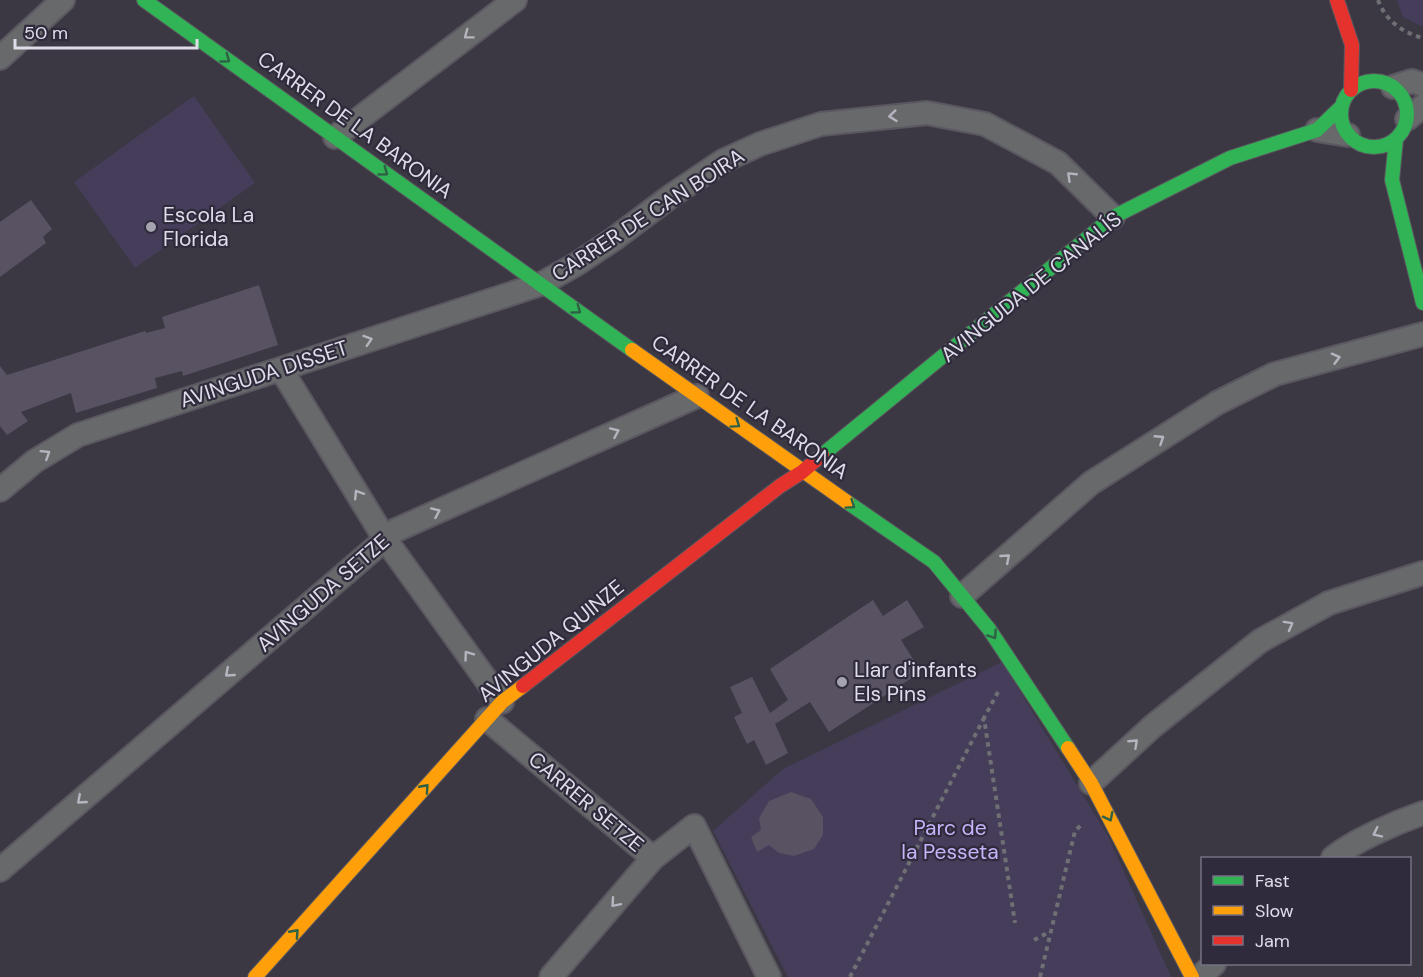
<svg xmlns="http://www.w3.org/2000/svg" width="1423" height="977" font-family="'DM Sans',sans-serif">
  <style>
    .green { fill: #463d5b }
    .building { fill: #585263 }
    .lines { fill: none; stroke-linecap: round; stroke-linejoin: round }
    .street-casing { stroke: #5a5760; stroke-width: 26 }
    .fast-casing { stroke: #5a5760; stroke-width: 16 }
    .slow-casing { stroke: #5a5760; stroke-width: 16 }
    .jam-casing { stroke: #5a5760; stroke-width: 16 }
    .path { stroke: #6f7073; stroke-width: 4; stroke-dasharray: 4.5 4.5; stroke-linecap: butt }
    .street { stroke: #67696b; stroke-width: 22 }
    .fast { stroke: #30b455; stroke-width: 14 }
    .slow { stroke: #ff9f0a; stroke-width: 14 }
    .jam { stroke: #e5322d; stroke-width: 14 }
    .oneway { stroke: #b6b4be }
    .oneway2 { stroke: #2f6146 }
    .poi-dot { fill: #a6a3b0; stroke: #2f2a3c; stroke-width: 2 }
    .labels { text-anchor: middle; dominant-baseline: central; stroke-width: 4.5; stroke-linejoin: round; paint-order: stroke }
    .street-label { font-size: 21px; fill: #e0ddea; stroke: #2f2a3c }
    .poi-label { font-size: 21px; fill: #e0ddea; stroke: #2f2a3c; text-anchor: start }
    .park-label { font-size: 21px; fill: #c7b3f9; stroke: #2f2a3c }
  </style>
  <rect width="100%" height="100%" fill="#3b3843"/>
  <!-- green -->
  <path class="green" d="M1397,0H1423V27L1403,17Z
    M194,96L255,183L135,268L74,182Z
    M1002,662L1108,836L1171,977H788L713,831L783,769Z"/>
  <!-- building -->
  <path class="building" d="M31,200L52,229L43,237L46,243L0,277V222Z
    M259,285L278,345L183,376L182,371L155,378L157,388L76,413L71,393L21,412L28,421L7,435L0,426V366L7,375L145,331L146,333L165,328L162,317Z
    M873,600L883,616L907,600L924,627L901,640L921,672L829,732L810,702L775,724L788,753L766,765L754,740L747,744L734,717L742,713L730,687L752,677L770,713L788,700L770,669Z
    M791,792L811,799L823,817V835L814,849L794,856L779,853L769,845L757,852L751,837L761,830L759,818L769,801Z"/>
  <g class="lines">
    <defs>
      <path id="street" d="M0,58L63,0
        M1393,87L1412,81L1423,85
        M1407,119L1423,106
        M1317,130L1348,135
        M335,137L515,0
        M281,369L385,539L502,702
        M0,490L35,461L78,435L541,284L575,265L614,239L671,196L723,161L760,144L821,124L927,113L985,124L1058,163L1113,217
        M962,596L1091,483L1217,403L1275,374L1423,334
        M487,719L653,858L694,826L769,977
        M1091,783L1153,726L1260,641L1329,603L1423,573
        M1333,858C1353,841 1397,822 1423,813
        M0,870L396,530L697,396
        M551,977L653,858
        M1199,977L1214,964"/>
      <path id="fast" d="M144,0L632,350
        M1341 114a33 33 0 1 1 66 0a33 33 0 1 1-66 0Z
        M1396,139L1392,180L1423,303
        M822,455L1113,217L1230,158L1317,130L1341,107
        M847,502L934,562L989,629L1068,748"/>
      <path id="slow" d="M632,350L847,502
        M1068,748L1091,783L1192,977
        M255,977L502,702L523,686"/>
      <path id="jam" d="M1337,0L1352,45L1351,90
        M523,686L780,486L802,472L822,455"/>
    </defs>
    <!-- street casing -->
    <use href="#street" class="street-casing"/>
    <!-- fast casing -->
    <use href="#fast" class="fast-casing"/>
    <!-- slow casing -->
    <use href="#slow" class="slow-casing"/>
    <!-- jam casing -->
    <use href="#jam" class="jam-casing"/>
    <!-- path -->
    <path class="path" d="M1378,0C1385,20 1403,33 1423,38
      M998,692L984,718L1015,923
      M1034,940L1051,931
      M850,977L984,718
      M1040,977L1075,831L1082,824"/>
    <!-- street -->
    <use href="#street" class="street"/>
    <!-- fast -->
    <use href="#fast" class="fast"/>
    <!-- slow -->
    <use href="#slow" class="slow"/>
    <!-- jam -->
    <use href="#jam" class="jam"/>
  </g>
  <!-- one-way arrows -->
  <defs><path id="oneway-chevron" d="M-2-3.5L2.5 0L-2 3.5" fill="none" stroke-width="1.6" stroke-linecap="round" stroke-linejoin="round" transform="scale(1.5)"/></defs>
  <g class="oneway">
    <use href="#oneway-chevron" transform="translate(468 35) rotate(143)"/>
    <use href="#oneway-chevron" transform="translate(893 116) rotate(174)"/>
    <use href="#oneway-chevron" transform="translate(1071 176) rotate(-136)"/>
    <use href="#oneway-chevron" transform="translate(368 340) rotate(-18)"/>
    <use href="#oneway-chevron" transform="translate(1336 358) rotate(-15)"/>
    <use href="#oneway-chevron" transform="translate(615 432) rotate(-24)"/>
    <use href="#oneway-chevron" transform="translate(1160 439) rotate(-33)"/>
    <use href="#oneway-chevron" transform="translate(46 454) rotate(-32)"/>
    <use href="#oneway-chevron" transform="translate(358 494) rotate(-122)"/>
    <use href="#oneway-chevron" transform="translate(436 512) rotate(-24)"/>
    <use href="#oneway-chevron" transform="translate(1006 558) rotate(-41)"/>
    <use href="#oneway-chevron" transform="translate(1289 625) rotate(-29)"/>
    <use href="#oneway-chevron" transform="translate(468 655) rotate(-126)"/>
    <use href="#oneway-chevron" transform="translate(229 673) rotate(139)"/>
    <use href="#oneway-chevron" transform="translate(1134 743) rotate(-43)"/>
    <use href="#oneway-chevron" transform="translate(81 800) rotate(139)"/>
    <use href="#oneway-chevron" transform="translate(1377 833) rotate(154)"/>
    <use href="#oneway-chevron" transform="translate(615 903) rotate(131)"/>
  </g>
  <g class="oneway2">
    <use href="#oneway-chevron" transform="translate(226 59) rotate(36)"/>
    <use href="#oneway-chevron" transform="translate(384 172) rotate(36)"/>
    <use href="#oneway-chevron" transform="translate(577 310) rotate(36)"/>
    <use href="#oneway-chevron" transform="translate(736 424) rotate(35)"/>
    <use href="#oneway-chevron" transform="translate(851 505) rotate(35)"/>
    <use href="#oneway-chevron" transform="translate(993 635) rotate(56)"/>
    <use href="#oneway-chevron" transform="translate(425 788) rotate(-48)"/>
    <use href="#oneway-chevron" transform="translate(1109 817) rotate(63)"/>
    <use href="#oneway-chevron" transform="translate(295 933) rotate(-48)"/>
  </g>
  <!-- markers -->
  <g class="poi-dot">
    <circle cx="151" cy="227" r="6"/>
    <circle cx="842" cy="682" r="6"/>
  </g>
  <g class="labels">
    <!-- street labels -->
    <g class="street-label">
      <text transform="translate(355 125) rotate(36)">CARRER DE LA BARONIA</text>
      <text transform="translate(648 215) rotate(-33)">CARRER DE CAN BOIRA</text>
      <text transform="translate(1031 287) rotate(-39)">AVINGUDA DE CANALÍS</text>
      <text transform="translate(264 374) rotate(-18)">AVINGUDA DISSET</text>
      <text transform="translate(750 407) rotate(35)">CARRER DE LA BARONIA</text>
      <text transform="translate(323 593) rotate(-41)">AVINGUDA SETZE</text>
      <text transform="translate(551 641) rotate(-39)">AVINGUDA QUINZE</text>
      <text transform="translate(586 802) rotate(40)">CARRER SETZE</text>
    </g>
    <!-- poi labels -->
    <g class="poi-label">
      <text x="163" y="215">Escola La<tspan x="163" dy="24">Florida</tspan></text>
      <text x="854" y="670">Llar d'infants<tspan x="854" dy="24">Els Pins</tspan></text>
    </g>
    <!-- park labels -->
    <g class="park-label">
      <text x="950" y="828">Parc de<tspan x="950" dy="24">la Pesseta</tspan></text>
    </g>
  </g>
  <!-- legend -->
  <rect x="1201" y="857" width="210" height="108" fill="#2f2a3c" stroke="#767282" stroke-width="1.5"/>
  <rect x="1213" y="876" width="30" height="9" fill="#30b455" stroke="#767282" stroke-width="1.5"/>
  <text x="1255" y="887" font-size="18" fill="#e0ddea">Fast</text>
  <rect x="1213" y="906" width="30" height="9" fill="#ff9f0a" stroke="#767282" stroke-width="1.5"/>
  <text x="1255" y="917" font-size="18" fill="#e0ddea">Slow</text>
  <rect x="1213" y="936" width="30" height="9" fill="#e5322d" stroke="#767282" stroke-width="1.5"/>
  <text x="1255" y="947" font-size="18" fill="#e0ddea">Jam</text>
  <!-- scale -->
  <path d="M15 39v9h182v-9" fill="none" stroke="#e0ddea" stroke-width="3"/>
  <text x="24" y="39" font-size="18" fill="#e0ddea" stroke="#2f2a3c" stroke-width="4.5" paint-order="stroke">50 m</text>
</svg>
